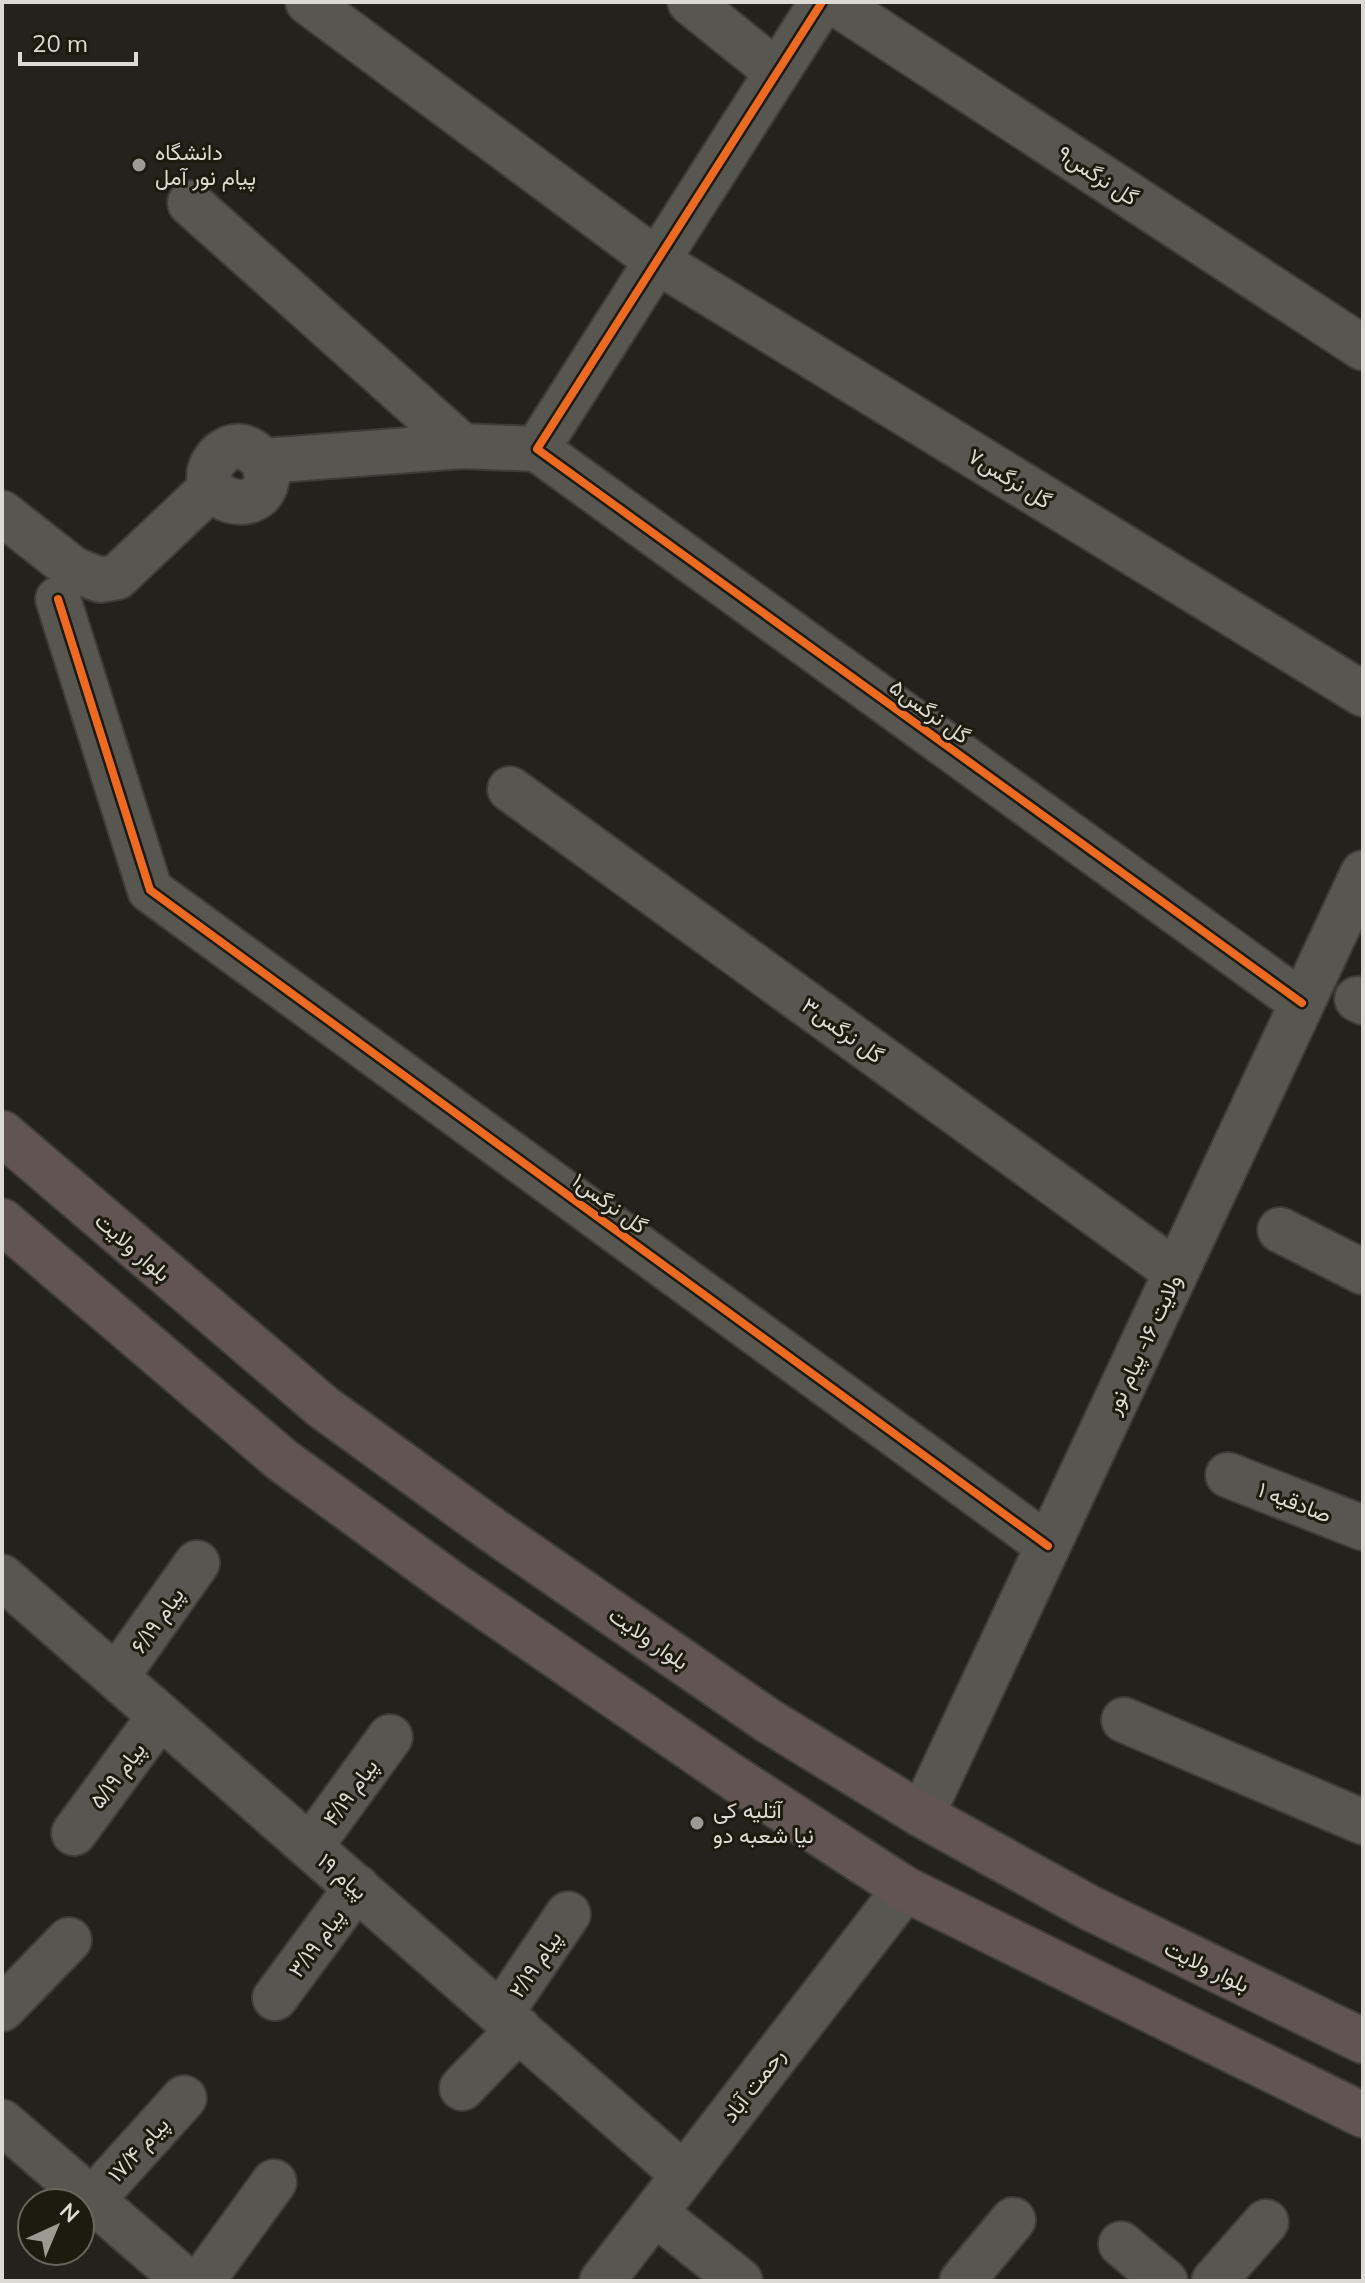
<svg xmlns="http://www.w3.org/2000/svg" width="1365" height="2283" font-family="Mulish,Vazirmatn,sans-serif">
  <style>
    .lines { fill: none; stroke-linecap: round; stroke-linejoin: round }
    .minor-casing { stroke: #3e3c38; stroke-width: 48 }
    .major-casing { stroke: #3e3c38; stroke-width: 48 }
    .minor { stroke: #575650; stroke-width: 44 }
    .major { stroke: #605552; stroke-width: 44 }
    .cycleway-casing { stroke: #1d1a0f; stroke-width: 13 }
    .cycleway { stroke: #ed6a23; stroke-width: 8 }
    .poi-dot { fill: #9c9a92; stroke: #1d1a0f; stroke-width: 3 }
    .labels { text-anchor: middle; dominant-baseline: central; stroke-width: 6; stroke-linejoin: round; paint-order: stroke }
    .poi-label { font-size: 22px; fill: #dcdad2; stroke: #1d1a0f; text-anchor: start }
    .street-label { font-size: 22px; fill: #dcdad2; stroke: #1d1a0f }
  </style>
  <rect width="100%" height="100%" fill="#24221c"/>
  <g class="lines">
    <defs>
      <path id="minor" d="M308,2L657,261L1363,694
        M690,2L777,72
        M834,2L1363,348
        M190,203L462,446
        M537,449L1302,1003
        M537,449L822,2
        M264,461C264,466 267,474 267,479C260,520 195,500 212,465C217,456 221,452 230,448C244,443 254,452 264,461L462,446L537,449
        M2,513L73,569L100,580L117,577L212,487
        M58,599L150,890L1048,1546
        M510,789L1176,1272
        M1357,999L1363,1002
        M1280,1230L1363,1272
        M1228,1475L1363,1528
        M2,1577L684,2175
        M116,1677L197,1563
        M1124,1720L1363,1822
        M922,1815L1363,873
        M74,1833L160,1716
        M310,1847L390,1737
        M275,1998L357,1887
        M2,2009L69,1940
        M501,2013L568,1914
        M462,2088L519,2029
        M2,2122L186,2281
        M92,2200L184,2098
        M655,2213L740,2281
        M1121,2244L1165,2281
        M202,2281L274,2182
        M602,2281L905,1889
        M962,2281L1013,2220
        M1214,2281L1266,2222"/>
      <path id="major" d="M2,1133L323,1407L491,1529L767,1720L922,1815L1088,1907L1363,2041
        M2,1221L282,1460L452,1584L731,1776L905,1889L1363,2115"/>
    </defs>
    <!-- minor casing -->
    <use href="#minor" class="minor-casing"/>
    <!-- major casing -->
    <use href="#major" class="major-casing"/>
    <!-- minor -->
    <use href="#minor" class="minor"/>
    <!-- major -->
    <use href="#major" class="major"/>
    <defs>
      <path id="cycleway" d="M822,2L537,449L1302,1003
        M58,599L150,890L1048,1546"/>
    </defs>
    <!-- cycleway casing -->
    <use href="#cycleway" class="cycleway-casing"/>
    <!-- cycleway -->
    <use href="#cycleway" class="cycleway"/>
  </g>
  <!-- markers -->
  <g class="poi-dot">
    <circle cx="139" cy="165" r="8"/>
    <circle cx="697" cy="1823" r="8"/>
  </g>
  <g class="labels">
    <!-- poi labels -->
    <g class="poi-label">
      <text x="155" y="152">دانشگاه<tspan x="155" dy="25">پیام نور آمل</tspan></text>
      <text x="713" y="1810">آتلیه کی<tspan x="713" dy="25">نیا شعبه دو</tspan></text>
    </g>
    <!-- street labels -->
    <g class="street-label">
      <text transform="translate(1098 175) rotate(33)">گل نرگس۹</text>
      <text transform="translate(1010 478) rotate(32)">گل نرگس۷</text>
      <text transform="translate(930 711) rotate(36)">گل نرگس۵</text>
      <text transform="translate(843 1030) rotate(36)">گل نرگس۳</text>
      <text transform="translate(610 1203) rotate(36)">گل نرگس۱</text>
      <text transform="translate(133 1247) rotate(41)">بلوار ولایت</text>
      <text transform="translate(1143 1344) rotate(-65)">ولایت ۱۶- پیام نور</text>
      <text transform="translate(1295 1502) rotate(21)">صادقیه ۱</text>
      <text transform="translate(157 1620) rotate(-55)">پیام ۶/۱۹</text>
      <text transform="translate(649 1638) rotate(35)">بلوار ولایت</text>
      <text transform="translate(117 1775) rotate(-53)">پیام ۵/۱۹</text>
      <text transform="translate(350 1792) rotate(-54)">پیام ۴/۱۹</text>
      <text transform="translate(343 1876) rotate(41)">پیام ۱۹</text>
      <text transform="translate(316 1943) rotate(-54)">پیام ۳/۱۹</text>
      <text transform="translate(535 1964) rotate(-56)">پیام ۲/۱۹</text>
      <text transform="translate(1207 1966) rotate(26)">بلوار ولایت</text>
      <text transform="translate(753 2085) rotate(-52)">رحمت آباد</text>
      <text transform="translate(138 2149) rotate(-48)">پیام ۱۷/۴</text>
    </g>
  </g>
  <!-- border -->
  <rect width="1365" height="2283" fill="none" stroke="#dcdad2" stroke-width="8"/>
  <!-- north arrow -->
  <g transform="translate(56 2227) rotate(44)"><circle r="38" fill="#1d1a0f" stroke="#69675d" stroke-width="2"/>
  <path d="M0-6L14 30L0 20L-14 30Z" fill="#9c9a92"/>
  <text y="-12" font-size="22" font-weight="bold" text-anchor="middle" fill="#dcdad2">N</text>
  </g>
  <!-- scale -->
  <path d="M20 52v12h116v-12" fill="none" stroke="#dcdad2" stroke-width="4"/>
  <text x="32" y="52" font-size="24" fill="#dcdad2" stroke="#1d1a0f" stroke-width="6" paint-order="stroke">20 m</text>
</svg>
